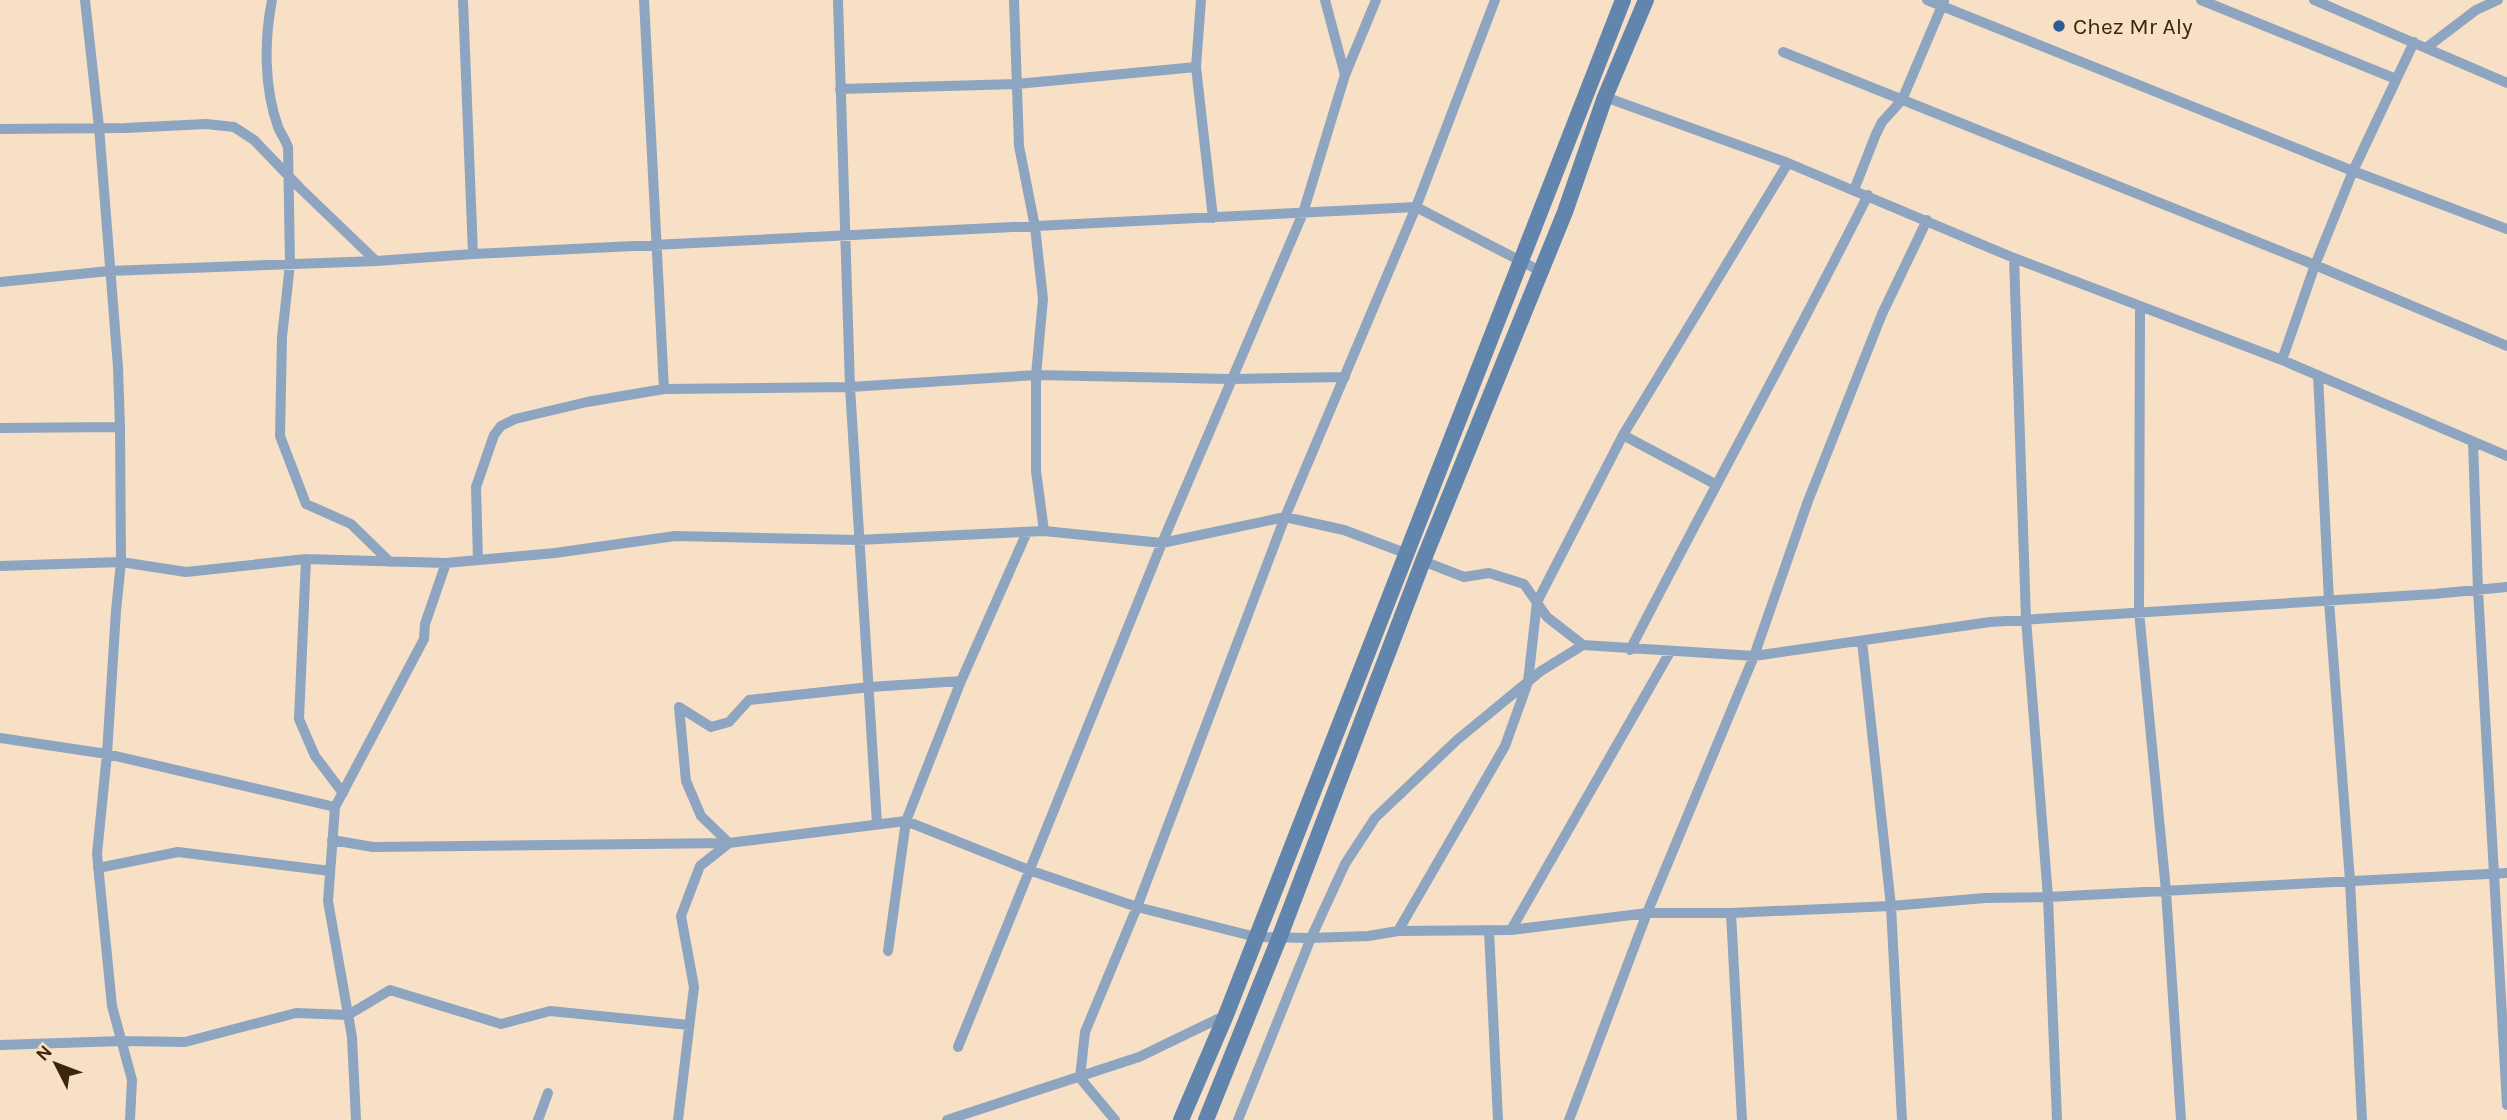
<svg xmlns="http://www.w3.org/2000/svg" width="2507" height="1120" font-family="Karla,sans-serif">
  <style>
    .lines { fill: none; stroke-linecap: round; stroke-linejoin: round }
    .minor { stroke: #8da5c1; stroke-width: 10 }
    .secondary { stroke: #6285ae; stroke-width: 16 }
    .poi-dot { fill: #285d96; stroke: #f7e0c5; stroke-width: 2.5 }
    .labels { text-anchor: middle; dominant-baseline: central; stroke-width: 7; stroke-linejoin: round; paint-order: stroke }
    .poi-label { font-size: 23px; fill: #3b2607; stroke: #f7e0c5; text-anchor: start }
  </style>
  <rect width="100%" height="100%" fill="#f7e0c5"/>
  <g class="lines">
    <!-- minor -->
    <path class="minor" d="M85,0L99,127L118,367L120,427L121,562L116,611L107,754L97,854L112,1006L132,1080L130,1120
      M272,0C264,41 264,87 278,127C281,134 285,139 288,147L290,264L282,337L280,436L306,504L351,524L390,562
      M463,0L473,254
      M644,0L664,389
      M838,0L850,387L877,824
      M1014,0L1019,146L1035,227L1043,299L1036,375V471L1044,531
      M1201,0L1196,67L1213,218
      M1325,0L1345,75
      M1927,0L2353,171L2507,229
      M2201,0L2396,79
      M2314,0L2507,83
      M2426,48L2476,10L2498,0
      M1783,52L2315,265L2507,346
      M840,89L1017,84L1196,67
      M1605,97L1788,163L2014,258L2282,360L2507,456
      M0,129L125,128L206,124L234,127L254,140L301,189L376,261
      M1854,190L1876,134L1882,122L1902,100L1944,1
      M2014,258L2026,619L2048,897L2057,1120
      M0,282L109,271L376,261L473,254L1416,207L1542,272
      M2140,307L2139,612L2166,891L2181,1120
      M2282,360L2315,265L2353,171L2414,42
      M2318,375L2329,601L2350,881L2362,1120
      M0,428L120,427
      M1623,435L1715,484
      M2473,442L2478,590L2507,1105
      M306,559L299,719L315,756L343,793
      M478,560L476,487L494,435L501,426L515,419L587,402L664,389L850,387L1036,375L1231,379L1345,377
      M1423,561L1464,577L1489,573L1524,584L1547,617L1583,645L1754,656L1990,622L2434,594L2507,587
      M0,566L121,562L186,572L306,559L446,563L555,553L675,536L858,540L1044,531L1162,543L1285,517L1344,530L1405,553
      M1862,641L1891,906L1902,1120
      M1630,650C1708,498 1791,348 1868,195
      M679,707L711,727L729,722L749,700L870,687L961,681
      M679,707L686,781L701,816L729,843
      M0,738L107,754L335,807
      M332,840L373,847L729,843
      M98,868L178,852L330,871
      M1731,913L1742,1120
      M1489,930L1498,1120
      M1511,930L1670,652
      M1398,931L1505,746L1528,682L1537,602L1623,435L1788,163
      M888,951L906,821L961,681L1027,532
      M0,1045L122,1041L185,1042L296,1013L348,1015L390,990L501,1024L550,1011L689,1025
      M958,1047L1162,543L1303,213L1345,75L1376,0
      M356,1120L352,1037L328,901L335,807L424,639L425,624L446,563
      M538,1120L548,1093
      M678,1120L694,987L681,916L700,866L729,843L906,821L1029,870L1137,907L1256,937L1311,938L1368,936L1398,931L1511,930L1647,913H1731L1891,906L1985,898L2048,897L2507,873
      M947,1120L1139,1057L1226,1015
      M1115,1120L1080,1078L1085,1032L1137,907L1285,517L1416,207L1495,0
      M1238,1120L1311,938L1345,864L1375,818L1457,740L1541,671L1583,645
      M1569,1120L1647,913L1754,656L1808,501L1882,314L1927,220"/>
    <!-- secondary -->
    <path class="secondary" d="M1181,1120L1226,1015L1623,0
      M1206,1120L1280,936L1423,561L1565,212L1605,97L1646,0"/>
  </g>
  <!-- markers -->
  <circle class="poi-dot" cx="2059" cy="26" r="7"/>
  <g class="labels">
    <!-- poi labels -->
    <g class="poi-label">
      <text x="2073" y="26">Chez Mr Aly</text>
    </g>
  </g>
  <!-- north arrow -->
  <g transform="translate(56 1064) rotate(312)" stroke="#f7e0c5" stroke-width="5" paint-order="stroke">
  <path d="M0-5L12 26L0 18L-12 26Z" fill="#3b2607"/>
  <text y="-10" font-size="19" font-weight="bold" text-anchor="middle" fill="#3b2607">N</text>
  </g>
</svg>
